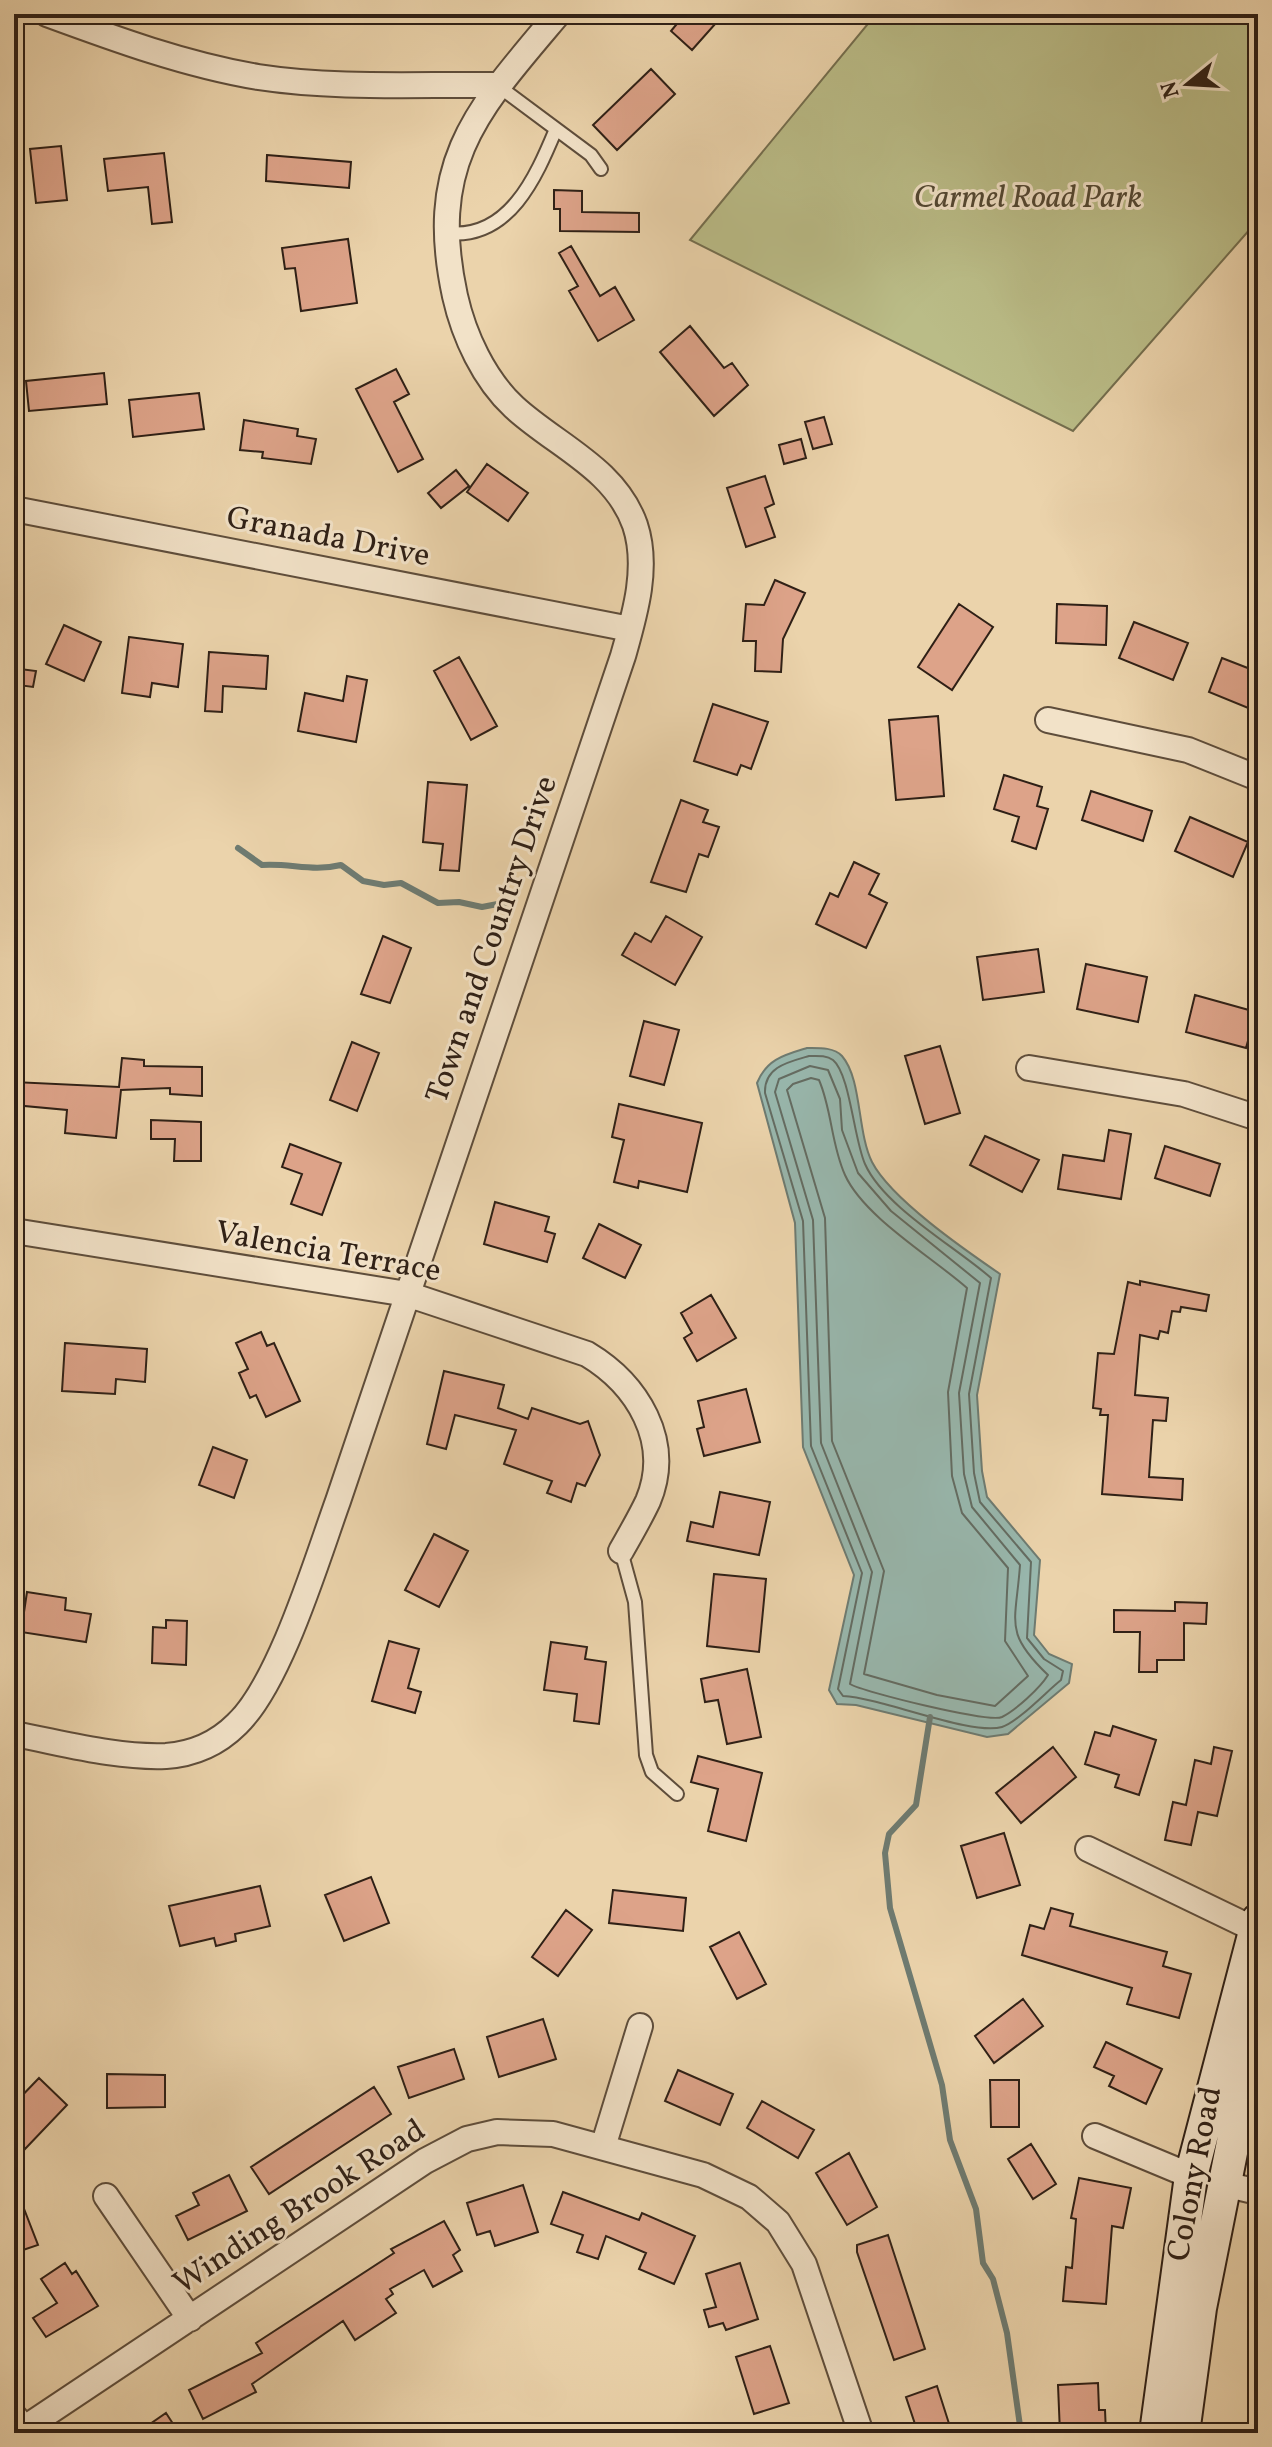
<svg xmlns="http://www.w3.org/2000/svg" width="1272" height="2447" font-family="Vollkorn,serif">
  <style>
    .green { fill: #babc87; stroke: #746e4e; stroke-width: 2 }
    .water { fill: #98b7ad; stroke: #6e7b71; stroke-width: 2 }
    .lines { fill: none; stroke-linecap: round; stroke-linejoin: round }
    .shore { stroke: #646c62; stroke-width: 2 }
    .stream { stroke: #6e7b71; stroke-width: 6 }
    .building { fill: #dda389; stroke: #2f2016; stroke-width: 2 }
    .service-casing { stroke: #5e4d3b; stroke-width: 16 }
    .minor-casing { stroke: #5e4d3b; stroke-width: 28 }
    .tertiary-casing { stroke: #5e4d3b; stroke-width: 32 }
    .secondary-casing { stroke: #2f2016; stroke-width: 36 }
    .service { stroke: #f2e2c8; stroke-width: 12 }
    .minor { stroke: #f2e2c8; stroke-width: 24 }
    .tertiary { stroke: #f2e2c8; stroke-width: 28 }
    .secondary { stroke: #f2e2c8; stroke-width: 32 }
    .labels { text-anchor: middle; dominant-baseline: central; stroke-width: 6; stroke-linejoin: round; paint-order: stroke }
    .park-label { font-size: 32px; font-style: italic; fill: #524732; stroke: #f2e2c8 }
    .street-label { font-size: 32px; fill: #2f2016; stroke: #f2e2c8 }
  </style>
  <rect width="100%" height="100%" fill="#ebd3ab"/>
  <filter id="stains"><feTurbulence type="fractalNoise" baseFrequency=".0025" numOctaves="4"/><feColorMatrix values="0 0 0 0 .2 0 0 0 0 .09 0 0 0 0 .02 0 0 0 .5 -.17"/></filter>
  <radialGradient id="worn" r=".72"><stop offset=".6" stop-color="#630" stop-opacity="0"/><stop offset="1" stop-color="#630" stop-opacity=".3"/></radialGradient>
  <!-- green -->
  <path class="green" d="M876,14H1258V220L1073,431L690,240Z"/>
  <!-- water -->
  <path class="water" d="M807,1048C818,1048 834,1047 842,1056C862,1079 857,1132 872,1162C891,1199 965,1250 1000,1274L977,1395L982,1471L987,1497L1040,1560L1034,1635L1049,1654L1072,1664L1069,1683L1008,1734L987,1737L856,1705L837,1704L829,1690L854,1575L803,1447L795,1223L757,1083C767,1059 784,1055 807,1048Z"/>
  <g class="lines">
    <!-- shore -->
    <path class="shore" d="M809,1056C817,1056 826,1055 833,1060C850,1074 854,1140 865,1164C884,1207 956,1247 991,1278L969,1394L974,1473L980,1502L1031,1562L1027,1638L1044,1659L1063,1671L1061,1680C1047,1691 1018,1722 1002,1727C971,1736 883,1698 843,1696L838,1689L862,1573L811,1446L803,1221L765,1093C764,1067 788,1062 809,1056Z
      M810,1066L828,1070L840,1099L842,1130L858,1173L891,1211L980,1283L959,1393L964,1474L972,1507L1020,1565C1016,1623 1003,1632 1048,1675C1040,1688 1016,1710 1002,1717C989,1723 863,1692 850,1684L872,1572L821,1443L813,1220L775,1092L779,1079Z
      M811,1078L819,1080C832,1110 831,1144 845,1175C864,1217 932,1257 967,1288L948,1392L952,1476L962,1513L1008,1568L1005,1641L1028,1676L995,1706L937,1695L864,1674L884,1571L832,1441L825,1218L787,1090L793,1084Z"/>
    <!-- stream -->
    <path class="stream" d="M238,848L262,865C291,863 312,872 341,865L363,881L384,885L401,883L438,903L459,902L482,907L508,902
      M930,1717L916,1805L889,1834L885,1853L890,1908L942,2085L950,2140L976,2209L983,2263L993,2279L1007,2333L1021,2433"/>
  </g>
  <!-- building -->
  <path class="building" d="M685,14H724L692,50L671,31Z
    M651,69L675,94L617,150L593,125Z
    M61,146L67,200L36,203L30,149Z
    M164,153L172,222L152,224L148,187L108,191L104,159Z
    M267,155L351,162L349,188L266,181Z
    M554,190L582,191V212L639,213V232L560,231V209H554Z
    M348,239L357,303L301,311L295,268L285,269L282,248Z
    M571,246L600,296L615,287L634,320L598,341L569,291L578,286L559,253Z
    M690,326L724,368L732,363L748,385L714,416L660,352Z
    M396,369L409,394L394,402L423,459L398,472L356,389Z
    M104,373L107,404L29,411L26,381Z
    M199,393L204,429L133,437L129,400Z
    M824,417L832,444L813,449L805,422Z
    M244,420L298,429L297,436L316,439L311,464L262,458L263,452L240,450Z
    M801,439L806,458L784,464L779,445Z
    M487,464L528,493L508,521L467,492Z
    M456,470L469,486L441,508L428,493Z
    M765,476L774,504L765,508L775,537L746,547L727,488Z
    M775,580L805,593L783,639L781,672L755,671L756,641H743L746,604L764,605Z
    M959,604L993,627L952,690L918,667Z
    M1057,604L1107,606L1106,645L1056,643Z
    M1134,622L1188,643L1173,680L1119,658Z
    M64,625L101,642L84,681L46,664Z
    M129,637L183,644L178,687L152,683L150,697L122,693Z
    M209,652L268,656L266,689L223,686L222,712L205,711Z
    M459,657L497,726L471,740L434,671Z
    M1222,658L1258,672V712L1209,692Z
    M20,669L36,671L33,687L18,685Z
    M347,676L367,680L356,742L298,731L305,693L343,701Z
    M713,704L768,722L751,769L741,765L737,775L694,761Z
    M938,716L944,796L896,800L889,720Z
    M1004,775L1042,787L1037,806L1048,809L1036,849L1012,841L1019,817L994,809Z
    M428,782L467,785L459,871L440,870L443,844L423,842Z
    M1091,791L1152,811L1143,841L1082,820Z
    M681,800L708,810L703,822L719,827L708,857L699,854L686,892L651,882Z
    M1190,817L1248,842L1233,877L1175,851Z
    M854,862L879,874L869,894L887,903L866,948L816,924L830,893L838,897Z
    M666,916L702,937L675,985L622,955L635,933L651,942Z
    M383,936L411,948L390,1003L361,994Z
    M1038,949L1044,992L983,1000L977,957Z
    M1086,964L1147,977L1138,1022L1077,1009Z
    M1195,995L1256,1012L1246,1048L1186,1032Z
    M644,1021L679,1030L664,1085L630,1076Z
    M352,1042L379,1053L357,1111L330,1100Z
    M940,1046L960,1113L925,1124L905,1056Z
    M122,1058L144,1060V1066L202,1067V1096L170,1094V1088L121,1090L116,1138L65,1133L67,1110L14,1105V1082L119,1087Z
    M619,1104L702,1123L687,1192L639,1181L638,1188L614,1182L624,1140L612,1137Z
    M151,1120L201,1122V1161H174L175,1139H151Z
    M1109,1130L1131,1134L1121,1199L1058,1189L1063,1155L1104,1161Z
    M985,1136L1039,1160L1022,1192L970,1165Z
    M290,1144L341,1163L322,1215L291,1204L302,1174L282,1167Z
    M1165,1146L1220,1164L1210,1196L1155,1178Z
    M495,1202L549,1217L545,1231L555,1234L547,1262L484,1244Z
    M599,1224L641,1245L625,1278L583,1258Z
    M1140,1281L1209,1295L1206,1311L1181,1307L1180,1312L1172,1311L1168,1333L1160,1331L1158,1339L1140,1335L1135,1395L1168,1398L1166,1421L1153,1420L1149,1477L1183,1479L1182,1500L1102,1494L1108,1415H1100L1101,1409L1093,1408L1098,1353L1114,1354L1128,1282L1140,1285Z
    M711,1295L736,1338L697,1361L684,1338L692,1333L681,1313Z
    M261,1332L267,1346L274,1343L300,1401L266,1417L256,1395L250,1398L239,1373L248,1369L236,1343Z
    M65,1343L147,1349L145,1382L116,1379L115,1394L62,1391Z
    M444,1371L504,1385L498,1408L528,1419L532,1408L580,1424L588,1421L600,1455L585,1486L577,1483L571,1502L547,1493L552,1481L504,1464L516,1430L455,1415L446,1449L427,1444Z
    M746,1389L760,1442L704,1456L697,1429L704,1427L698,1401Z
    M213,1447L247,1460L234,1498L199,1485Z
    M720,1492L770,1502L759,1555L687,1541L691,1522L713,1527Z
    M434,1534L468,1551L439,1607L405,1590Z
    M714,1574L766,1579L759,1652L707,1646Z
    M27,1592L66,1598L65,1610L91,1614L86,1642L21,1632Z
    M1175,1602L1207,1603L1206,1624L1184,1623V1660H1157V1672H1139L1140,1632H1114V1610L1175,1611Z
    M166,1620L187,1621L186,1665L152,1663L153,1627L166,1628Z
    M389,1641L419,1649L408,1688L421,1692L415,1713L372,1701Z
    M551,1642L587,1647L585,1659L606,1662L599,1724L574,1721L577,1694L544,1690Z
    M747,1669L761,1737L727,1744L718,1700L705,1702L701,1679Z
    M1113,1726L1156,1740L1139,1795L1115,1787L1119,1775L1085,1764L1095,1732L1110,1736Z
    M1053,1747L1076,1777L1021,1823L996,1793Z
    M1214,1747L1232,1751L1217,1816L1198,1812L1191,1845L1165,1840L1173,1802L1186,1805L1195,1760L1211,1764Z
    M698,1756L762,1773L746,1841L708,1831L718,1789L691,1782Z
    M1004,1833L1020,1885L977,1898L961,1846Z
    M371,1877L389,1923L344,1941L325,1895Z
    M260,1886L270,1926L235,1934L236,1941L216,1946L214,1938L180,1946L169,1906Z
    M613,1890L686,1898L683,1931L609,1923Z
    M1051,1908L1073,1914L1070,1926L1167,1952L1163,1966L1191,1974L1179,2018L1127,2004L1132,1988L1022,1955L1030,1925L1044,1929Z
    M566,1910L592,1930L558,1976L532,1957Z
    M739,1932L766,1984L737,1999L710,1947Z
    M1023,1999L1043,2026L994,2063L975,2036Z
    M543,2019L556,2059L499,2077L487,2037Z
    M1106,2042L1162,2069L1146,2104L1109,2086L1114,2076L1094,2067Z
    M454,2049L464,2079L409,2098L398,2067Z
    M678,2070L733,2094L720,2125L665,2101Z
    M107,2074L165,2075V2107L107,2108Z
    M39,2078L67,2105L25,2149L14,2138V2104Z
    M990,2080H1019V2127H991Z
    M374,2087L391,2114L269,2194L251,2167Z
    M762,2101L814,2130L798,2158L747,2128Z
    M1031,2144L1056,2184L1033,2199L1008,2159Z
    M849,2153L877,2207L847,2225L816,2173Z
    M229,2175L247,2211L188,2240L176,2216L199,2205L193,2193Z
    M1079,2178L1131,2188L1123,2228L1112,2226L1106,2304L1063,2301L1066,2267L1072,2268L1076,2219L1071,2218Z
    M14,2183L38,2245L14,2253Z
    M523,2185L538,2232L495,2246L490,2231L477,2235L467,2203Z
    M563,2192L639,2220L642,2213L695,2236L674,2284L639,2269L646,2253L606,2236L598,2259L577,2252L583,2235L551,2224Z
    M444,2221L460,2250L453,2255L462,2271L433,2287L424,2270L390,2289L393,2294L386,2299L396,2313L355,2340L343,2321L252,2384L256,2392L203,2419L189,2390L262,2353L256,2343L394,2253L391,2249Z
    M888,2235L925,2349L894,2360L857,2252V2245Z
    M65,2263L72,2274L76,2271L98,2306L46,2337L33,2318L57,2303L41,2279Z
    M740,2263L758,2319L726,2330L723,2323L709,2327L704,2310L716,2307L706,2274Z
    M770,2346L789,2403L754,2414L736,2357Z
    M1098,2383L1099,2410H1105L1106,2433H1060L1058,2385Z
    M937,2386L952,2433H918L906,2397Z
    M166,2413L179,2433H137Z"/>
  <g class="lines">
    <defs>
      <path id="service" d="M497,85L591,155L601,169
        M447,233C509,240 536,177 556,129
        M621,1551L635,1602L646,1755L652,1772L677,1794"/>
      <path id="minor" d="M47,14C115,39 186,65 258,77C336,89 418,84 497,85
        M14,509L630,629
        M1048,720L1188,750L1258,778
        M1029,1068L1184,1094L1258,1118
        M14,1231L407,1294L587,1354C637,1384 673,1441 648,1501C640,1518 630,1535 621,1551
        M14,1734C63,1743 116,1758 166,1756C194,1754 218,1743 237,1724C280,1683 317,1559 338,1501L623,656C635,614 649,567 635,525C615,468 555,445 514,407C484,379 464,336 455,296C426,162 477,110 558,14
        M1088,1849L1258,1931
        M1095,2136L1191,2176
        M603,2147L640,2026
        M1224,2184L1258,2192
        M106,2196L190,2319
        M22,2430L425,2161L467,2139L497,2132L553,2134L703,2175L749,2197L778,2222L804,2264L861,2433"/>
      <path id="tertiary" d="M14,2419L24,2433"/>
      <path id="secondary" d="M1156,2433L1191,2176L1258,1920
        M1183,2433L1200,2308L1258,2017"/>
    </defs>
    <!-- service casing -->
    <use href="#service" class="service-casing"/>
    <!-- minor casing -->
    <use href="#minor" class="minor-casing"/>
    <!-- tertiary casing -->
    <use href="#tertiary" class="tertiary-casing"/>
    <!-- secondary casing -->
    <use href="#secondary" class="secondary-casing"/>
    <!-- service -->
    <use href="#service" class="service"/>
    <!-- minor -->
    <use href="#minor" class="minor"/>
    <!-- tertiary -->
    <use href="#tertiary" class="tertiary"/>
    <!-- secondary -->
    <use href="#secondary" class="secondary"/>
  </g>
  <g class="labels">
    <!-- park labels -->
    <g class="park-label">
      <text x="1028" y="199">Carmel Road Park</text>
    </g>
    <!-- street labels -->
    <g class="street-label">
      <text transform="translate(328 538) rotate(11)">Granada Drive</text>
      <text transform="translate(493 940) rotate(-71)">Town and Country Drive</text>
      <text transform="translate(328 1253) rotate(10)">Valencia Terrace</text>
      <text transform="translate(1196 2174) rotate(-79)">Colony Road</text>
      <text transform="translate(300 2208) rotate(-33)">Winding Brook Road</text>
    </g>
  </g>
  <!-- margin -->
  <rect width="1272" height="2447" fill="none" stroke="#ebd3ab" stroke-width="48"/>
  <rect x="16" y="16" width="1240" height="2415" fill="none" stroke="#2f2016" stroke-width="4"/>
  <rect x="24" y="24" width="1224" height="2399" fill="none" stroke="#2f2016" stroke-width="2"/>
  <!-- north arrow -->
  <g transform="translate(1188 84) rotate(252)" stroke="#f2e2c8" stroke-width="6" paint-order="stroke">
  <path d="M0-6L14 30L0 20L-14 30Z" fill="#2f2016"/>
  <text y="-12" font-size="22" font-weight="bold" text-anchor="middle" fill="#2f2016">N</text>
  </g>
  <rect width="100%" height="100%" filter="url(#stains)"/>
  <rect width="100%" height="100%" fill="url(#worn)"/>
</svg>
